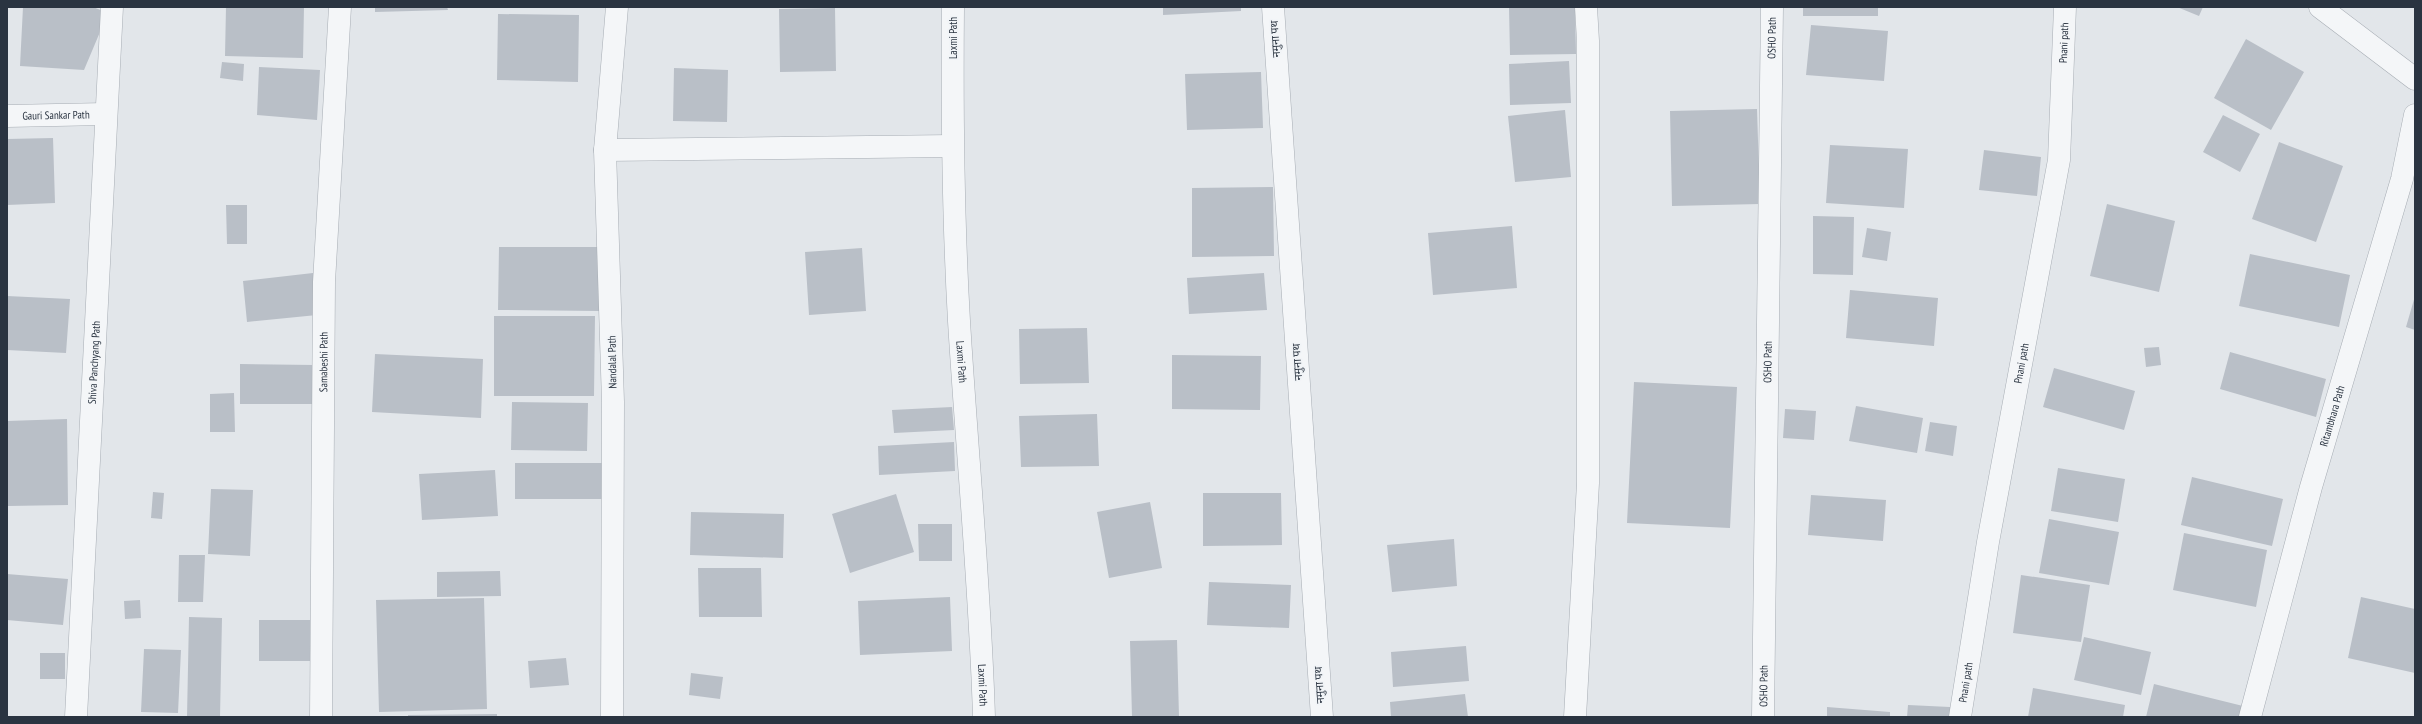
<svg xmlns="http://www.w3.org/2000/svg" width="2422" height="724" font-family="'PT Sans Narrow','Noto Sans Devanagari',sans-serif">
  <style>
    .building { fill: #b9bfc7 }
    .lines { fill: none; stroke-linecap: round; stroke-linejoin: round }
    .minor-casing { stroke: #a7adb4; stroke-width: 23 }
    .minor { stroke: #f4f6f8; stroke-width: 22 }
    .labels { text-anchor: middle; dominant-baseline: central; stroke-width: 3.5; stroke-linejoin: round; paint-order: stroke }
    .street-label { font-size: 11px; fill: #2a3441; stroke: #f1f4f7 }
  </style>
  <rect width="100%" height="100%" fill="#e2e6ea"/>
  <!-- building -->
  <path class="building" d="M23,7H93L108,13L84,70L20,66Z
    M226,7H304L303,58L225,56Z
    M375,7H447L448,10L375,12Z
    M1163,7H1241V11L1163,15Z
    M1509,7H1575L1576,54L1510,55Z
    M1803,7H1878V16H1803Z
    M2177,7H2203L2199,16Z
    M835,8L836,71L780,72L779,9Z
    M498,14L579,15L578,82L497,80Z
    M1811,25L1888,31L1884,81L1806,75Z
    M2246,39L2304,72L2271,130L2214,98Z
    M1569,61L1571,103L1510,105L1509,64Z
    M222,62L244,64L243,81L220,78Z
    M259,67L320,70L317,120L257,115Z
    M674,68L728,70L727,122L673,121Z
    M1261,72L1263,128L1187,130L1185,74Z
    M1757,109L1760,204L1672,206L1670,111Z
    M1565,110L1571,177L1515,182L1508,116Z
    M2223,115L2260,134L2240,172L2203,152Z
    M53,138L55,203L7,205V139Z
    M2279,142L2343,166L2316,242L2252,219Z
    M1830,145L1908,149L1904,208L1826,203Z
    M1984,150L2041,157L2037,196L1979,190Z
    M1273,187L1274,256L1192,257V188Z
    M2107,204L2175,221L2159,292L2090,276Z
    M226,205H247V244H227Z
    M1813,216L1854,217L1853,275L1813,274Z
    M1512,226L1517,288L1433,295L1428,233Z
    M1867,228L1891,232L1887,261L1862,257Z
    M499,247H600L599,311L498,310Z
    M862,248L866,311L809,315L805,252Z
    M2250,254L2350,275L2339,327L2239,306Z
    M313,273L317,315L247,322L243,281Z
    M1264,273L1267,310L1189,314L1187,278Z
    M1850,290L1938,298L1934,346L1846,338Z
    M7,296L70,299L66,353L7,350Z
    M2415,296V330L2406,327Z
    M494,316H595L594,396H494Z
    M1087,328L1089,383L1020,384L1019,329Z
    M2159,347L2161,365L2146,367L2144,348Z
    M2230,352L2326,379L2316,417L2220,389Z
    M375,354L483,359L481,418L372,412Z
    M1172,355L1261,356L1260,410L1172,409Z
    M240,364L314,365V404H240Z
    M2054,368L2135,391L2124,430L2043,407Z
    M1634,382L1737,387L1730,528L1627,523Z
    M234,393L235,432H210V394Z
    M512,402L588,403L587,451L511,450Z
    M1856,406L1923,418L1917,453L1849,441Z
    M952,407L954,430L894,433L892,410Z
    M1785,409L1816,411L1814,440L1783,438Z
    M1097,414L1099,466L1021,467L1019,416Z
    M67,419L68,505L8,506L7,421Z
    M1930,422L1957,426L1953,456L1925,451Z
    M954,442L955,471L879,475L878,446Z
    M515,463H603L604,499H515Z
    M2058,468L2125,479L2118,522L2051,511Z
    M495,470L498,516L422,520L419,474Z
    M2192,477L2283,499L2272,546L2181,525Z
    M211,489L253,490L250,556L208,554Z
    M153,492L164,493L162,519L151,518Z
    M1203,493H1281L1282,545L1203,546Z
    M896,494L914,552L850,573L832,514Z
    M1811,495L1886,500L1883,541L1808,535Z
    M1150,502L1162,568L1109,578L1097,512Z
    M691,512L784,514L783,558L690,555Z
    M2049,519L2119,532L2109,585L2039,573Z
    M918,524H952V561H919Z
    M2184,533L2267,550L2256,607L2173,590Z
    M1454,539L1457,586L1392,592L1387,545Z
    M179,555H205L203,602H178Z
    M698,568H761L762,617H699Z
    M500,571L501,596L437,597V572Z
    M7,574L68,579L63,625L7,620Z
    M2021,575L2090,585L2081,642L2013,633Z
    M1209,582L1291,585L1289,628L1207,625Z
    M950,597L952,651L860,655L858,601Z
    M2361,597L2415,609V673L2348,658Z
    M484,598L487,709L379,712L376,600Z
    M140,600L141,618L125,619L124,601Z
    M189,617L222,618L220,717H187Z
    M259,620H310V661H259Z
    M2084,637L2151,652L2141,695L2074,680Z
    M1177,640L1179,717H1132L1130,641Z
    M1466,646L1469,681L1393,687L1391,652Z
    M144,649L181,650L178,713L141,712Z
    M40,653H65V679H40Z
    M566,658L569,685L530,688L528,661Z
    M691,673L723,677L720,699L689,695Z
    M2154,684L2243,706L2241,717H2146Z
    M2033,688L2125,705L2123,717H2028Z
    M1465,694L1468,717H1391L1390,702Z
    M1908,705L1950,707V717H1907Z
    M1827,707L1890,712V717H1827Z
    M497,714V717H408V715Z"/>
  <g class="lines">
    <defs>
      <g id="minor">
        <path id="s1" d="M953,7C952,112 953,217 959,321C967,453 980,585 984,717"/>
        <path d="M1273,7L1322,717"/>
        <path d="M2320,7L2415,79"/>
        <path id="s2" d="M7,116L105,114"/>
        <path d="M605,150L952,146"/>
        <path id="s3" d="M76,717L112,7"/>
        <path id="s4" d="M321,717L324,282L340,7"/>
        <path d="M612,717L613,402L605,150L617,7"/>
        <path d="M1575,717L1588,483V41L1586,7"/>
        <path id="s5" d="M1763,717L1772,7"/>
        <path id="s6" d="M1960,717L1988,542L2059,160L2065,7"/>
        <path id="s7" d="M2250,717L2311,487L2402,179L2415,115"/>
      </g>
    </defs>
    <!-- minor casing -->
    <use href="#minor" class="minor-casing"/>
    <!-- minor -->
    <use href="#minor" class="minor"/>
  </g>
  <g class="labels">
    <!-- street labels -->
    <g class="street-label">
      <text transform="translate(953 38) rotate(-90)">Laxmi Path</text>
      <text stroke="none"><textPath href="#s5" startOffset="679">OSHO Path</textPath></text>
      <text transform="translate(1275 39) rotate(-94)">नमुना पथ</text>
      <text stroke="none"><textPath href="#s6" startOffset="683">Pnani path</textPath></text>
      <text stroke="none"><textPath href="#s2" startOffset="49">Gauri Sankar Path</textPath></text>
      <text stroke="none"><textPath href="#s3" startOffset="355">Shiva Panchyang Path</textPath></text>
      <text stroke="none"><textPath href="#s4" startOffset="355">Samabeshi Path</textPath></text>
      <text transform="translate(612 362) rotate(-91)">Nandalal Path</text>
      <text stroke="none"><textPath href="#s1" startOffset="355">Laxmi Path</textPath></text>
      <text transform="translate(1297 362) rotate(-94)">नमुना पथ</text>
      <text stroke="none"><textPath href="#s5" startOffset="355">OSHO Path</textPath></text>
      <text stroke="none"><textPath href="#s6" startOffset="359">Pnani path</textPath></text>
      <text stroke="none"><textPath href="#s7" startOffset="312">Ritambhara Path</textPath></text>
      <text stroke="none"><textPath href="#s6" startOffset="35">Pnani path</textPath></text>
      <text transform="translate(1319 685) rotate(-94)">नमुना पथ</text>
      <text stroke="none"><textPath href="#s1" startOffset="679">Laxmi Path</textPath></text>
      <text stroke="none"><textPath href="#s5" startOffset="31">OSHO Path</textPath></text>
    </g>
  </g>
  <!-- border -->
  <rect width="2422" height="724" fill="none" stroke="#2a3441" stroke-width="16"/>
</svg>
